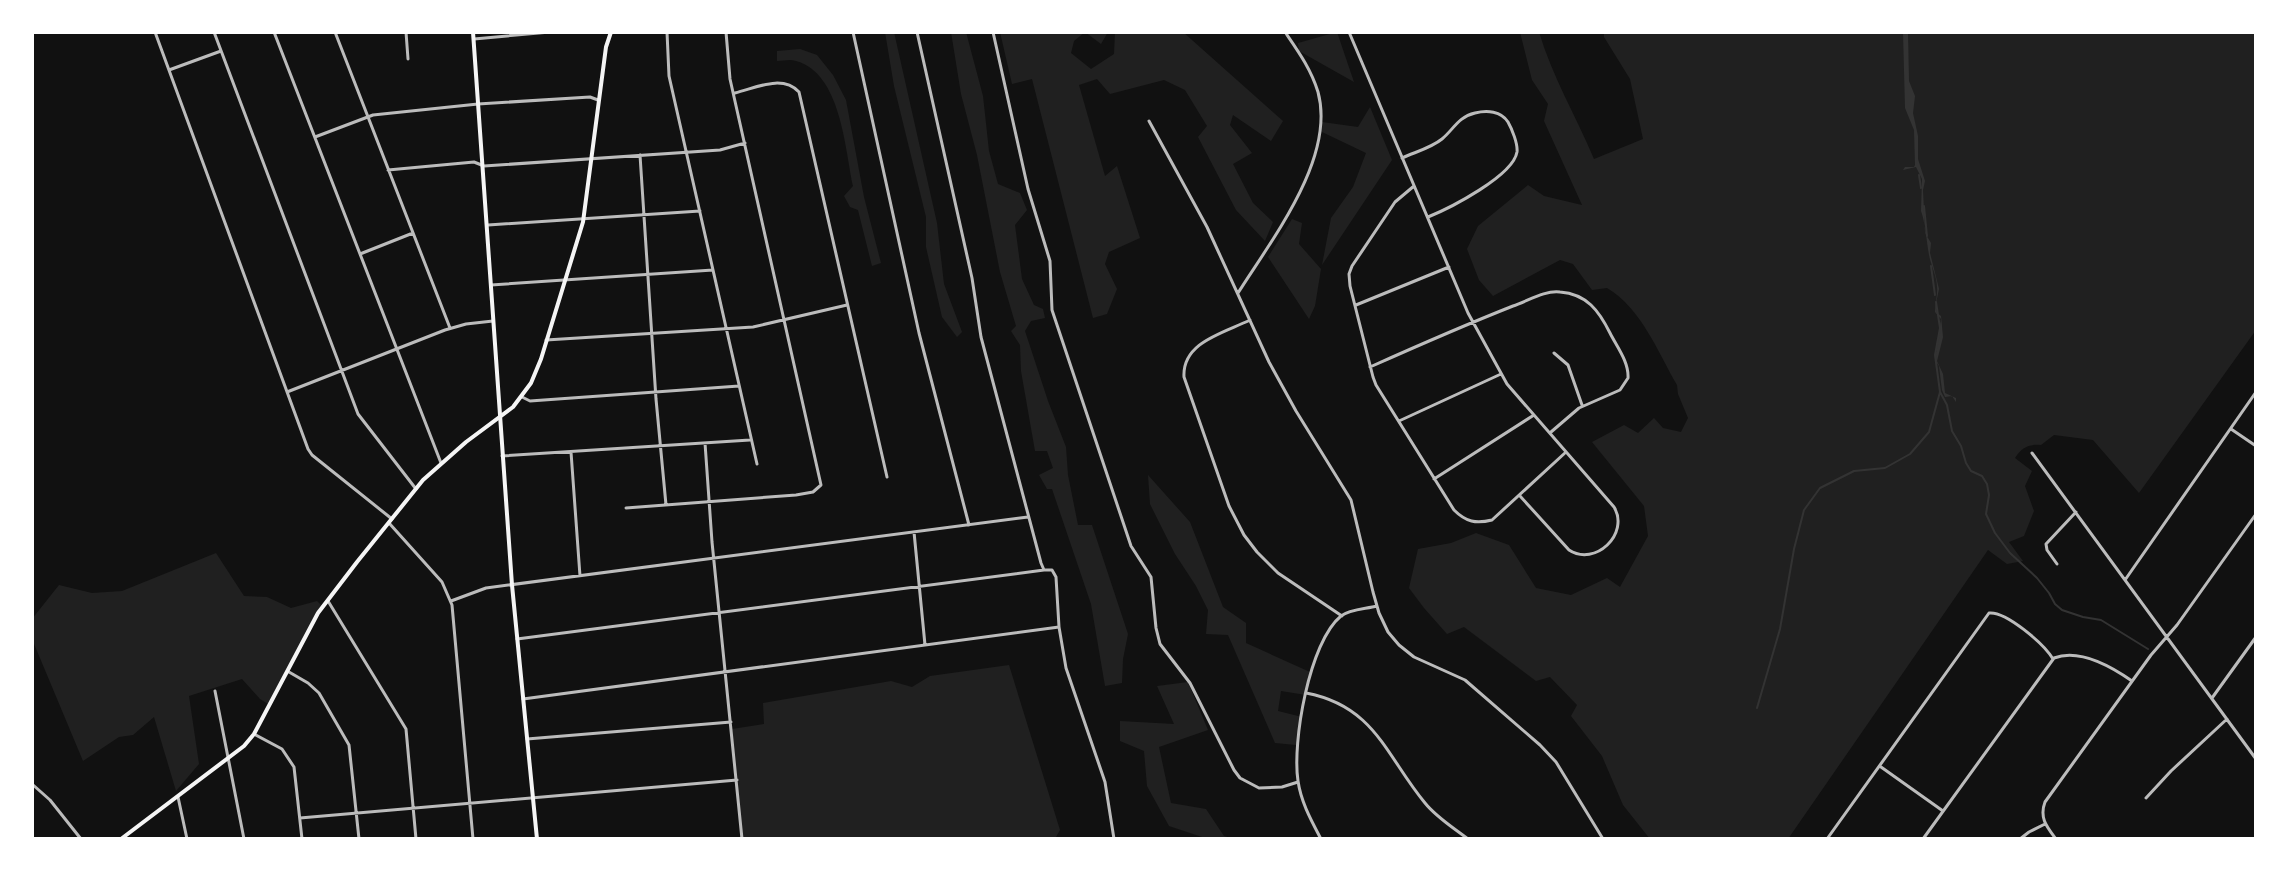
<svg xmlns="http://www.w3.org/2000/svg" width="2288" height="871" font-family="Barlow,sans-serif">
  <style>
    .green { fill: #202020 }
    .water { fill: #333 }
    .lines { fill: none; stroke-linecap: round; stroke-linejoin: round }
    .stream { stroke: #333; stroke-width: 2 }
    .minor { stroke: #bcbcbc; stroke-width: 3 }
    .tertiary { stroke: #bcbcbc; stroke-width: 3 }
    .secondary { stroke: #f5f5f5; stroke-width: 4 }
    .primary { stroke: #f5f5f5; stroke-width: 4 }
  </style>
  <rect width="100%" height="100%" fill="#111"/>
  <!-- green -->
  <path class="green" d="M885,32H894L937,223L944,284L962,332L957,337L942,317L926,247V217L894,86Z
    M951,32H966L983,96L989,151L998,184L1020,193L1027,210L1015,225L1022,279L1034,305L1043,309L1045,318L1031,321L1025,331L1048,401L1066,447L1068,475L1078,525H1092L1128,634L1123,659L1122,683L1105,686L1091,604L1052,489H1047L1039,475L1053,468L1047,451H1035L1021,371L1020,345L1011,331L1016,326L1000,272L977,155L961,94Z
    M1000,32H1108L1101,44L1085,32L1074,41L1071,53L1091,69L1114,54L1115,32H1183L1283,121L1271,141L1233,115L1230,125L1252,153L1233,164L1253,203L1273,222L1265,241L1236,210L1198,137L1207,126L1185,90L1164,80L1110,94L1097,79L1079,85L1105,176L1117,166L1140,238L1109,252L1105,264L1117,289L1107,314L1093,318L1032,79L1012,84Z
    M1337,32L1354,82L1299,51L1298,43Z
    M1520,32H1539C1552,76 1576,116 1594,159L1643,139L1630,79L1604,37V32H2256V330L2139,493L2093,440L2054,435L2041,445C2029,444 2022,447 2015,458L2032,471L2025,486L2034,511L2024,536L2009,542L2023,561L2007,564L1988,550L1788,839H1650L1623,805L1602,756L1571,716L1577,705L1550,677L1536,681L1464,627L1447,634L1424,608L1409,588L1418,549L1451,543L1476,533L1509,545L1536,588L1571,595L1607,578L1620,587L1648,536L1644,506L1592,442L1624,425L1638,433L1654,418L1663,428L1681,432L1688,418L1678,394L1677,385C1658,352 1641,308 1607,288L1592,290L1573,264L1560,260L1493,296L1479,280L1467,249L1478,226L1528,185L1544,196L1582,205L1544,121L1548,104L1532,80Z
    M800,49L817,55L833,75L846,100L864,197L881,263L872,266L858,210L850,207L844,196L853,186C845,149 841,73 796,61C790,59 783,61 777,61V51Z
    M1370,107L1392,160L1322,265L1331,218L1353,187L1366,153L1322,132V122L1358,127Z
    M1292,219L1302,223L1299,244L1321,269L1315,306L1309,319L1268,257Z
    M1148,475L1190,522L1223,607L1246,623V643L1310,672L1306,695L1281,691L1278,711L1302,717L1296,745L1275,743L1228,635L1206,634L1208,610L1196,586L1175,554L1150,504Z
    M216,553L244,596L267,597L291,608L317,601L321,605L268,704L260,699L242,679L189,696L199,764L176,791L154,717L133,735L119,737L83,761L32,639V619L59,585L92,593L122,591Z
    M1009,665L1060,830L1056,837L741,839L732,729L764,724L763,703L891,681L912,687L930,676Z
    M1188,682L1208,730L1159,747L1171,803L1206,809L1224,836L1234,839H1208L1169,826L1147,786L1144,751L1120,741V721L1174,724L1157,686Z"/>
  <!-- water -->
  <path class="water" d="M1903,32H1908L1909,81L1915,96L1913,113L1918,136V159L1925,181L1923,190L1925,233L1931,243L1930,253L1939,289L1936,303L1937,313L1941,316L1943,337L1937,361L1943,374L1945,393L1956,398V402L1952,396L1945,397L1942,390L1939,366L1935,360L1941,319L1935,312C1935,303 1938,294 1937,287C1937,276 1931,266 1929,255C1927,244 1925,221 1921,211L1922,179L1916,167L1903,170L1905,167H1914L1915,165L1914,130L1905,108Z"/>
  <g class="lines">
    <!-- stream -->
    <path class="stream" d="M1919,175L1921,188
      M1924,206L1927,236
      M1931,266L1935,295
      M1940,392L1947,405L1952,431L1961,446L1966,463L1971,471L1982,476L1987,484L1989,495L1986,514L1995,533L2010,553L2037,578L2049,593L2055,604L2062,610L2083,617L2101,620L2148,649
      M1757,708L1780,629L1794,549L1804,510L1820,488L1854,471L1885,468L1910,454L1929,432L1940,392L1935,355L1940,328L1936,302"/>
    <!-- minor -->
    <path class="minor" d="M155,32L308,449L312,455L392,519
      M214,32L358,414L416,489
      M274,32L441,463
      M335,32L450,328
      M406,32L408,59
      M667,32L669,76L757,464
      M853,32L919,333L969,525
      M917,32L972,278L981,337L1041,563L1044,570H1052L1056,577L1059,627L1066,668L1105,782L1114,839
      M993,32L1028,189L1050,261L1052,310L1131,546L1151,577L1156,628L1160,644L1190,683L1234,770L1240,778L1259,788L1282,787L1298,782
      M1349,32L1468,313L1507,384L1614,507C1630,534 1595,567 1569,550L1520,496
      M169,70L221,51
      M735,93C756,88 782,74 799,92L887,477
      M1149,121L1207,227L1269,362L1296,411L1351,500L1373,592L1379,613L1388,632L1399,645L1414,657L1465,680L1540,745L1556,762L1603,839
      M315,137L373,115L478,104L590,97L598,100
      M640,155L656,399L666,505
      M1402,158C1415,152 1431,148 1442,139C1454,129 1458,117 1475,113C1487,110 1501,111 1508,122C1512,129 1518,144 1517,152C1513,176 1450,208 1428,217
      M388,170L474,162L484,166L720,150L745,143
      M1414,186L1395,202L1352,266L1349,274L1350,286L1373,377L1376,385L1454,510C1466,522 1476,524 1492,520L1566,452
      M488,225L700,211
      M360,254L413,233
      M491,285L713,270
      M1238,293C1272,239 1336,158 1318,92C1311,69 1298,51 1285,32
      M1356,305L1449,267
      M1250,320C1224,333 1182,342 1184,377L1229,506L1244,535L1257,552L1278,573L1342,616
      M546,340L753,327L847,305
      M1554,353L1568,365L1582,405
      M1370,367C1417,346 1465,325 1513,306C1528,301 1545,290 1560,292C1587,294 1599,311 1610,333C1617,347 1629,362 1628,378L1620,390L1579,408L1551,432
      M287,392L445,330L466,324L493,321
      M522,397L530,401L739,386
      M1399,421L1501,374
      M2231,429L2256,446
      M705,443L712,542L742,839
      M571,452L580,576
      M2032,453L2256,759
      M502,456L750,440
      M1434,479L1534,415
      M626,508L796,495L813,492L821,485L730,79L726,32
      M389,523L442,582L452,605L473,839
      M914,532L925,645
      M2057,564L2047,550L2046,544L2076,512
      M2125,580L2256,392
      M328,601L406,729L416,839
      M451,601L486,588L1028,517
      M517,639L1044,570
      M289,672L308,683L319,693L349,745L359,839
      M215,691L244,839
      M1306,693C1375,706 1386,756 1425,803C1437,818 1454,828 1468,839
      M2212,698L2256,637
      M523,699L1059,627
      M254,734L282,749L294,767L302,839
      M527,739L731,722
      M1881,767L1943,811
      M178,797L187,839
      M2146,798L2171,771L2227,719
      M300,818L737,780
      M1321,839C1311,820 1301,802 1298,781C1292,743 1309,642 1341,616C1350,609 1366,609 1377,606
      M1827,839L1989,613C2006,611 2044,644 2053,659
      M1923,839L2054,658C2080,648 2112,667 2132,681
      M2020,839L2029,832L2045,824
      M2056,839C2047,827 2039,818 2045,802L2151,655L2177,625L2256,514"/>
    <!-- tertiary -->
    <path class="tertiary" d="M474,39L550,32
      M32,784L50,800L81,839"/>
    <!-- secondary -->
    <path class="secondary" d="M1294,32H1295
      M121,839L244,746L254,734L318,613L357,562L423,480L466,442L513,407L531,383L541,359L583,222L606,47L611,32"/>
    <!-- primary -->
    <path class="primary" d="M473,32L512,585L537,839"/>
  </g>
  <!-- border -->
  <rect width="2288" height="871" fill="none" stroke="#ffffff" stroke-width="68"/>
</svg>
